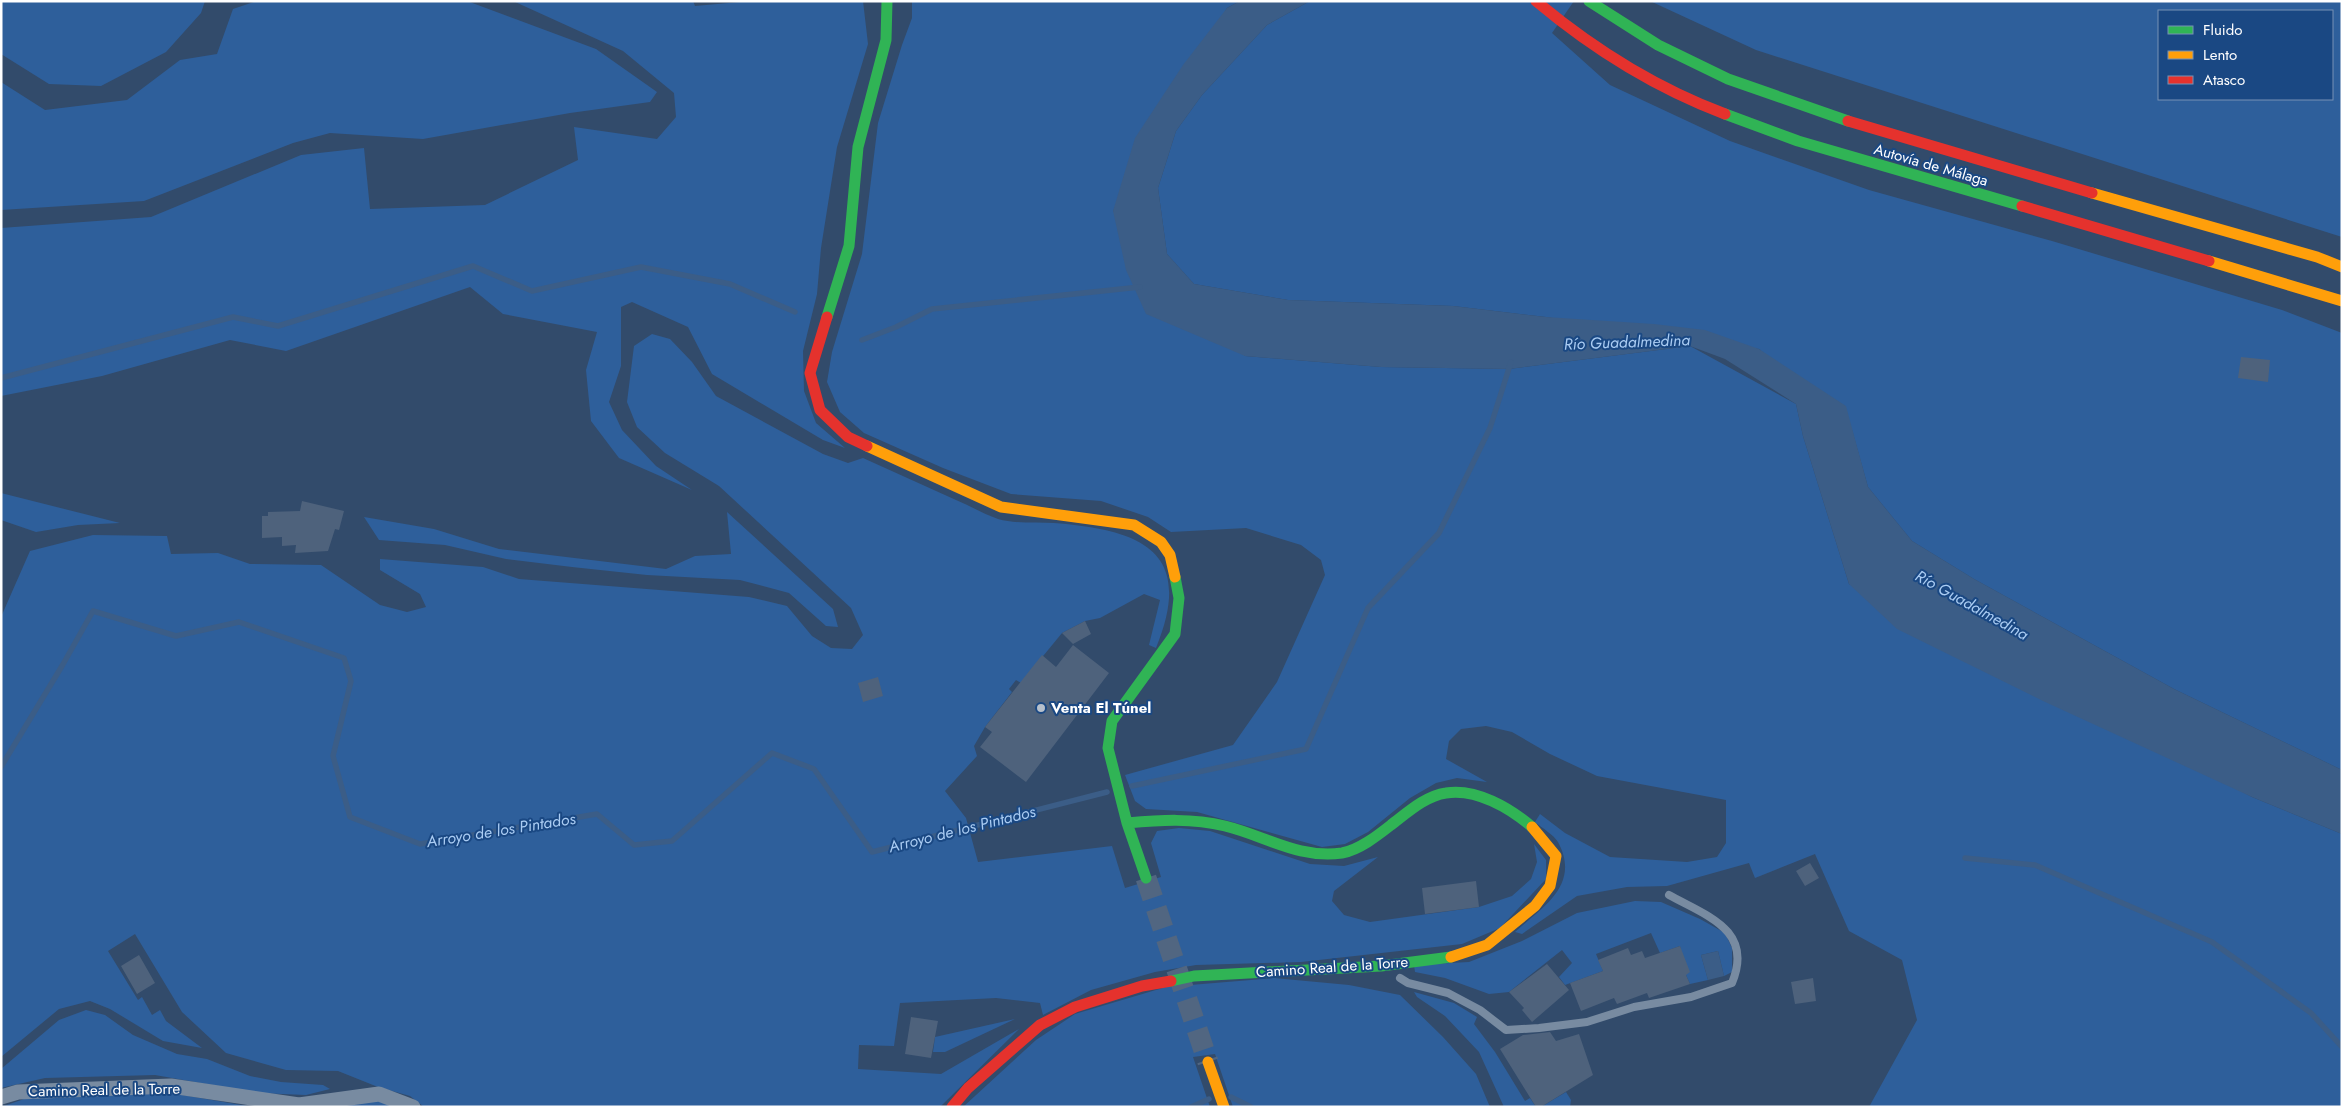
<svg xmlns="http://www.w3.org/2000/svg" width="2343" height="1108" font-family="Jost,sans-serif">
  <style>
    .green { fill: #2e5f9b; fill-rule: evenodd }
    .water { fill: #3b5d87 }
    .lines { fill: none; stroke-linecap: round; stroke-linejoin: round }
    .stream { stroke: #3b5d87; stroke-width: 5.5 }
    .building { fill: #4e627c }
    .secondary-tunnel { stroke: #516681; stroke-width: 21; stroke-dasharray: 21 11; stroke-linecap: butt }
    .lane { stroke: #788ba1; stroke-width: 8 }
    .street { stroke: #788ba1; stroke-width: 15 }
    .fast { stroke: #30b455; stroke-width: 11 }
    .slow { stroke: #ff9f0a; stroke-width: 11 }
    .jam { stroke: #e5322d; stroke-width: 11 }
    .poi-dot { fill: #b7c0cb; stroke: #1a4883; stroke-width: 2 }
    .labels { text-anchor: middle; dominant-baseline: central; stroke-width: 4; stroke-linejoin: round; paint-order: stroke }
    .street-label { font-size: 15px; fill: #fff; stroke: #1a4883 }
    .poi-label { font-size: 15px; font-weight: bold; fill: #fff; stroke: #1a4883; text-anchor: start }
    .water-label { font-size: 16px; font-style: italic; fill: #aaccf3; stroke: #1a4883 }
  </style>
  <rect width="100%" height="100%" fill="#324b6b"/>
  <!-- green -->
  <path class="green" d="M1,1H205L201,13L166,52L101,86L49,84L1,54Z
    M257,1H467L596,49L657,92L650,102L570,113L423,139L330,133L293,143L144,201L1,210V82L45,110L127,100L180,60L217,54L233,9Z
    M513,1H693L695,6L751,1H863L868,44L837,147L821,248L817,294L803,351L804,391L816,423L845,448L823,440L712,374L688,327L632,302L621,307V366L609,402L622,430L656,466L692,490L619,458L591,421L586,370L597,332L503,314L470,287L286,351L230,340L102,376L1,396V228L151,217L301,155L364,148L370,209L485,205L578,160L574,127L657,139L676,117L674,93L623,51Z
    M912,1H1240L1227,8L1113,211L1245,356L1381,367L1509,369L1690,346L1796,404L1803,436L1849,584L2252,797L2342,834V1107H1869L1917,1020L1902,960L1849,931L1815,854L1755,878L1749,863L1667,886L1627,887L1577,896L1522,934L1515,932C1543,907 1581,885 1558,842C1554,835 1542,828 1535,822L1540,814L1565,833L1610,857L1687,862L1717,857L1726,843V800L1597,776L1550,754L1512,732L1486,726L1461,729L1449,741L1446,759L1487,782L1457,778L1436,783L1410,798L1368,832L1345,844L1322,847L1197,812L1146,809L1135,801L1125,775L1233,745L1277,682L1325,575L1321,560L1301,545L1246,528L1171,532L1148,517L1101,501L1011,494L943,468L864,433L840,412L827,382L832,352L862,254L878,123L902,45L912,18Z
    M1310,1H1574L1552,33L1610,85L1730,141L1869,190L2052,241L2282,310L2342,333V770L2174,689L1974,579L1912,541L1868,487L1852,430L1759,349L1546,317L1453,306L1288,300L1194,284L1167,254L1158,188L1176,131L1202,95L1267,25Z
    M1650,1H2342V237L1756,50ZM2159,11H2332V99H2159Z
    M652,334L670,339L692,362L716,396L823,454L848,463L863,458C894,472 925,486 956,500C970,506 984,514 998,519C1015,524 1037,522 1054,523C1140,530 1196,550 1156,648L1149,645L1160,600L1144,594L1100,618L1085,621L1062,633L1021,683L1016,680L1009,689L1012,692L985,727L974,746L977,756L945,791L966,818L978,862L1112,846L1125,888L1161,877L1151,843L1157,831L1179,828L1210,831L1310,864L1344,866L1378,857L1334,891L1332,901L1344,915L1370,922L1479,907L1512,896L1531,879L1537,862L1534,844L1546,860V879L1500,928L1462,944L1301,962L1196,965L1155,972L1091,990L1043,1015L1040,1003L996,998L900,1003L894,1046L859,1045L858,1069L941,1074L1019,1029L940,1107H424L410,1096L378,1087L338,1071L286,1070L226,1053L182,1012L135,934L108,951L138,1000L142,997L152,1015L160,1010L166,1021L202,1048L163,1041L110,1009L90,1001L59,1009L1,1057V617L30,551L93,535L167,536L171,554L218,553L250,564L321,565L380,605L407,612L426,607L420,594L380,570V559L483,567L519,579L749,597L787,606L812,636L831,648L852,649L863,635L851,608L719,486L665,453L637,427L627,402L634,346Z
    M1,493L120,523L78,525L36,532L1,520Z
    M727,512L833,609L838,627L826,626L789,593L740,580L647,575L572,567L506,559L445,545L379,540L364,517L434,529L499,549L666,569L695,556L731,554Z
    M1635,901L1661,902L1700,919L1725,933L1732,948V972L1724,976L1718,951L1701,955L1708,980L1690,984L1686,975L1680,946L1660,953L1651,933L1596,954L1603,971L1565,985L1559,977L1572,963L1562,950L1509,992L1489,994L1445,978L1415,972L1414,965L1469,962L1522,941L1577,913Z
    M1274,978L1349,985L1400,995L1443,1037L1476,1074L1490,1107H1233L1215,1054L1193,1057L1210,1107H963L1036,1040L1075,1014L1166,987Z
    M1414,992L1454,1003L1477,1017L1474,1024L1495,1052L1525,1101L1530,1098L1536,1107H1504L1479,1052L1445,1016L1417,997Z
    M86,1010L105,1015L133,1035L177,1054L207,1059L250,1076L281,1082L323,1085L330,1089L306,1095L258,1093L155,1075L45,1078L1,1088V1069L59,1020Z
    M1015,1019L945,1052H933L935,1037Z
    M159,1091L253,1107H1L27,1098Z
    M1566,1092L1571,1100L1570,1107H1541Z
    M376,1100L395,1107H340Z"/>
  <!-- water -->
  <path class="water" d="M1240,1H1310L1267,25L1202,95L1176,131L1158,188L1167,254L1194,284L1288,300L1453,306L1546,317L1654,324L1705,330L1759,349L1846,406L1868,487L1912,541L1974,579L2174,689L2342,770V834L2252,797L2043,701L1897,629L1849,584L1803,436L1796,404L1725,359L1690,346L1509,369L1381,367L1245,356L1146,314L1126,270L1113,211L1135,138L1183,65L1227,8Z
    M1718,951L1724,976L1708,980L1701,955Z"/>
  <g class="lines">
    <!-- stream -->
    <path class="stream" d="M862,340L896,327L932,309L1140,287
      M1,378L233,317L278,326L473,266L532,291L641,267L730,284L795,312
      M1,767L62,666L93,611L176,636L239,622L344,658L351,681L333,756L350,817L420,844L597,814L634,845L672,841L772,753L814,769L872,852L1107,792
      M1132,786L1306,749L1368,608L1439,533L1490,428L1511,362
      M1965,858L2035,865L2212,942L2311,1013L2342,1047
      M1231,1097L1251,1107
      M1191,1107L1209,1099"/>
  </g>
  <!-- building -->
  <path class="building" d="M2241,357L2270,360L2268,382L2238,378Z
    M302,501L344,511L339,530L335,529L328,551L295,553L296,545L282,546V537L262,538V516H268V512L300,511Z
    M1085,621L1091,634L1073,644L1062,633Z
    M1073,645L1109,673L1026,782L980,747L992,732L985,727L1042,655L1056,667Z
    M878,677L883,696L863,702L858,683Z
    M1810,863L1819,878L1805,886L1796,871Z
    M1476,881L1479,907L1425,914L1422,888Z
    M1680,946L1690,972L1686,975L1690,984L1649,998L1647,993L1617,1004L1614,998L1581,1011L1570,983L1603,971L1598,960L1628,948L1631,955L1642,951L1645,958Z
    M139,955L155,983L137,994L121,966Z
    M1547,964L1569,990L1532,1022L1522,1010L1524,1008L1509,992Z
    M1813,978L1816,1001L1795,1004L1791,982Z
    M911,1017L938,1021L931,1058L905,1054Z
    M1550,1032L1556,1041L1579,1034L1593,1075L1541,1107H1536L1500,1049L1523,1035Z"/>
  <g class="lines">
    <!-- secondary-tunnel -->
    <path class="secondary-tunnel" d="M1146,878L1208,1062"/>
    <!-- lane -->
    <path class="lane" d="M1400,978L1408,983L1448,993L1480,1010L1506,1030L1539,1028L1587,1022L1634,1007L1691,997L1732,983C1754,930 1707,916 1669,895"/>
    <!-- street -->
    <path class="street" d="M1,1097L18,1092L171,1086L299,1105L379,1094L413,1107"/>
    <!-- fast -->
    <path class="fast" d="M1589,1L1658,45L1728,79L1848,121
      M1725,114L1798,141L2022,206
      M827,317L849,246L858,147L886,40L887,1
      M1127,823C1161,820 1192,818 1225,826C1266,836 1298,859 1342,853C1359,850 1377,836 1391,825C1407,813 1425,796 1446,793C1476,788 1510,808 1532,827
      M1146,878L1127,823L1108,748L1112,721L1175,634L1179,598L1175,577
      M1171,981L1194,976L1381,966L1451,957"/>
    <!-- slow -->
    <path class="slow" d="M2092,193L2317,257L2342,267
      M2209,261L2342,301
      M867,446L1001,507L1134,525L1161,542L1170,555L1175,577
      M1451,957L1487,945L1535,906L1550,886L1556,856L1532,827
      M1208,1062L1224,1107"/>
    <!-- jam -->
    <path class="jam" d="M1536,1C1592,48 1656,88 1725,114
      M1848,121L2092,193
      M2022,206L2209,261
      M827,317L810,373L820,410L848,437L867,446
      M952,1107L968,1088L1040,1025L1075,1007L1142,986L1171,981"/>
  </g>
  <!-- markers -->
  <circle class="poi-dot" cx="1041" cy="708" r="5"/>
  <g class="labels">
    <!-- street labels -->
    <g class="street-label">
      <text transform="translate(1931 165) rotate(16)">Autovía de Málaga</text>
      <text transform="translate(1332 967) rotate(-4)">Camino Real de la Torre</text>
      <text transform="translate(104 1090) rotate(-1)">Camino Real de la Torre</text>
    </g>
    <!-- poi labels -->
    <g class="poi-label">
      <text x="1051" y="708">Venta El Túnel</text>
    </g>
    <!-- water labels -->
    <g class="water-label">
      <text transform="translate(1627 342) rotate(-2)">Río Guadalmedina</text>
      <text transform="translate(1972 605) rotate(29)">Río Guadalmedina</text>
      <text transform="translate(962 829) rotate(-14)">Arroyo de los Pintados</text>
      <text transform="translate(501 830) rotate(-9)">Arroyo de los Pintados</text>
    </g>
  </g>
  <!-- border -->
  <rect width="2343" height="1108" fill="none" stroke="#ffffff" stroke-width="5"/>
  <!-- legend -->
  <rect x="2158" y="10" width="175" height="90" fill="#1a4883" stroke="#7691b5"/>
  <rect x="2168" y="26" width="25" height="8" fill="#30b455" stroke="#7691b5"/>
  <text x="2203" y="35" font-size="15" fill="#ffffff">Fluido</text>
  <rect x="2168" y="51" width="25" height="8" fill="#ff9f0a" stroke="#7691b5"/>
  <text x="2203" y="60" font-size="15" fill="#ffffff">Lento</text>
  <rect x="2168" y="76" width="25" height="8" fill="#e5322d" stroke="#7691b5"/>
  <text x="2203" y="85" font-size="15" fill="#ffffff">Atasco</text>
</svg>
